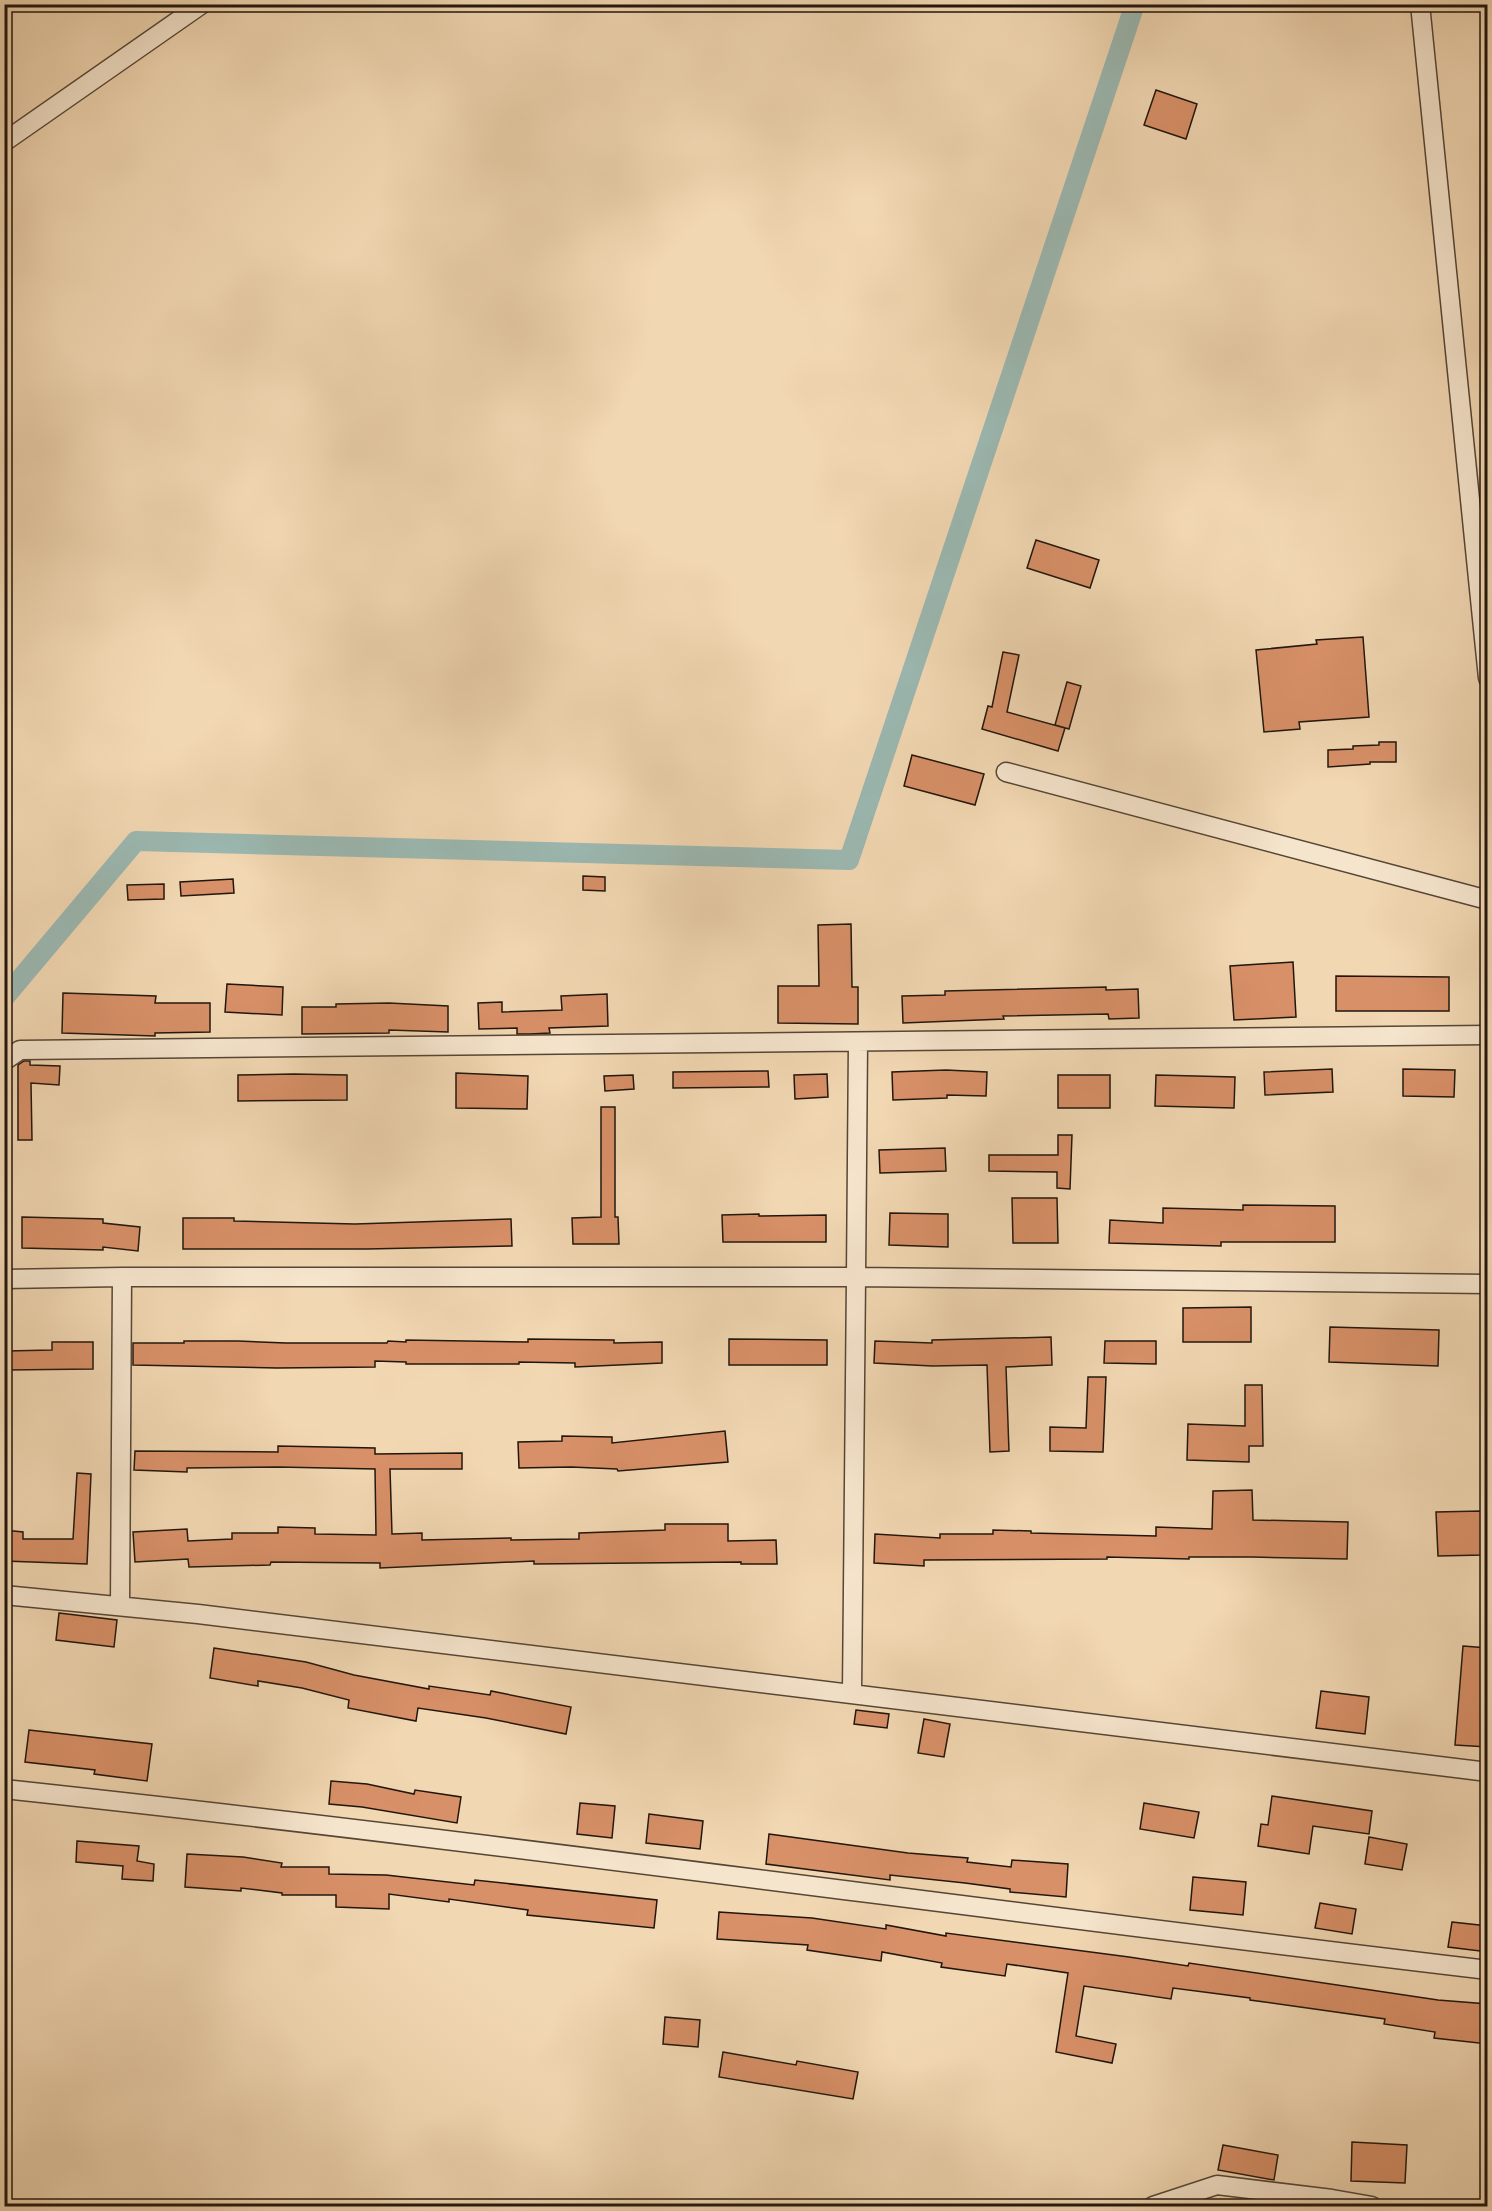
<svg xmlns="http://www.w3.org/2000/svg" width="1492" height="2211" font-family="'IM FELL Great Primer',serif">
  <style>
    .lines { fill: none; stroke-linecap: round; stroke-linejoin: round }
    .canal { stroke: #9bb8b1; stroke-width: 20 }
    .building { fill: #d89068; stroke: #21160c; stroke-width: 1.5 }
    .minor-casing { stroke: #554636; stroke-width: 21 }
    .minor { stroke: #f6e5cd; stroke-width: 18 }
  </style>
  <rect width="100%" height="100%" fill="#f1d7b2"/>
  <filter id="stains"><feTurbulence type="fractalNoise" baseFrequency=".00333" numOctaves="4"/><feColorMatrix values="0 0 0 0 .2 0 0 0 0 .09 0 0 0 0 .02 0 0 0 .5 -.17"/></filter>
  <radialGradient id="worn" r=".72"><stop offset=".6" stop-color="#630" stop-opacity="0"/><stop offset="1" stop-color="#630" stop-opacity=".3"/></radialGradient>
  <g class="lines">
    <!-- canal -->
    <path class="canal" d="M4,998L136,841L849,860L1135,4"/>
  </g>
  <!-- building -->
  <path class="building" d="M1156,90L1197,104L1186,139L1144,125Z
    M1036,540L1099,560L1090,588L1027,568Z
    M1363,637L1369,717L1299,722L1300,729L1264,732L1256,650L1317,644L1316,640Z
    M1003,652L1019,655L1007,712L1065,728L1058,751L982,729L988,706L992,707Z
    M1067,682L1081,686L1069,729L1055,725Z
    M1379,742H1396V762H1370V764L1328,767V750L1353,749V746L1379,745Z
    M912,755L984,774L975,805L904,786Z
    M583,876L605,877V891L583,890Z
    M233,879L234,893L181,896L180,882Z
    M164,884V899L128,900L127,885Z
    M851,924L852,987H858V1024L778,1023V986H819L818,925Z
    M1293,962L1296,1017L1234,1020L1230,966Z
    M1336,976L1449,977V1011H1336Z
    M227,984L283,987L282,1015L225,1012Z
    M1106,987V990L1138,989L1139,1018L1109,1019L1108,1014L1003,1016L1004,1019L903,1023L902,996L945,995V991Z
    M63,993L156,996L155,1003H210V1032L155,1033V1036L62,1033Z
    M607,994L608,1026L549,1028L550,1033L530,1034H517V1028L479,1029L478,1003L502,1002V1012L562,1010L561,996Z
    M389,1003L448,1006V1032L389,1030V1033L302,1034V1007H336V1004Z
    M24,1061H30V1065L60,1066L59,1085L31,1083L32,1140H18V1065Z
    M1332,1069L1333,1092L1265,1095L1264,1072Z
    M1403,1069L1455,1070L1454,1097L1403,1096Z
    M946,1070L987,1072L986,1096L947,1095V1098L893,1100L892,1072Z
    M768,1071L769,1087L673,1088V1072Z
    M456,1073L528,1076L527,1109L456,1108Z
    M294,1074L347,1075V1100L238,1101V1075Z
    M827,1074L828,1097L795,1099L794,1075Z
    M633,1075L634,1089L605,1091L604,1076Z
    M1058,1075H1110V1108H1058Z
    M1156,1075L1235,1077L1234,1108L1155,1106Z
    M601,1107H615V1217H618L619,1244H573L572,1218L601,1217Z
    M1058,1135H1072L1070,1189L1057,1188V1172L989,1171V1155H1058Z
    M945,1148L946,1171L880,1173L879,1150Z
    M1012,1198H1057L1058,1243H1013Z
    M1243,1205L1335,1206V1242H1221V1246L1109,1243L1110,1220L1163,1223V1208L1243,1210Z
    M890,1213L948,1214V1247L889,1245Z
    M759,1214V1216L826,1215V1242H723L722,1215Z
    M22,1217L103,1219V1223L140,1227L138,1251L103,1247V1250L22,1248Z
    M183,1218H234V1221L355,1224L511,1219L512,1246L367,1249H183Z
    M1251,1307V1342H1183V1308Z
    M1330,1327L1439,1330L1438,1366L1329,1362Z
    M1051,1337L1052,1365L1006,1367L1009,1451L990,1452L987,1365L932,1366L874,1363L875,1341L932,1343V1340Z
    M528,1339L614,1340V1343L662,1342V1363L575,1367V1363L519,1362V1364H406V1362L375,1361V1367L277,1368L133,1365V1343H184V1341H238L286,1343H387L388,1341L406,1342V1340L528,1342Z
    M729,1339L827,1340V1365H729Z
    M1105,1341H1156V1364L1104,1363Z
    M52,1342H93V1369L6,1370V1351L52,1350Z
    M1088,1377H1106L1103,1452L1050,1451V1427L1086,1428Z
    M1245,1385H1262L1263,1446H1249V1462L1187,1460L1188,1424L1245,1426Z
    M725,1431L728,1462L618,1471L617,1469L571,1467L519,1468L518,1442L562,1441V1436L612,1437V1443Z
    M278,1446L375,1448V1454L462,1453V1469H390L392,1534L422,1533V1540L511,1538V1540L579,1539V1533L665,1530V1524H728V1541L776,1540L777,1564H741V1562L534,1564V1561L380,1568V1563L271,1562L270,1565L189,1567L188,1559L135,1562L133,1532L187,1529L188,1541L232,1539V1533H278V1527L315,1528V1534L376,1535L375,1469L278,1467L187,1468V1472L134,1470L135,1451L278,1452Z
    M77,1473L91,1474L87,1564L4,1561V1530L23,1532V1539H73Z
    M1252,1490L1253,1520L1348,1522L1347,1559L1252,1557H1189V1559L1107,1557V1559L924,1560V1566L874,1563L875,1534L940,1538V1534H993V1530L1031,1531V1533L1156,1536V1527L1212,1529L1213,1491Z
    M1481,1511L1483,1555L1438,1556L1436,1512Z
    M59,1613L117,1620L114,1647L56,1640Z
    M1463,1646L1488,1648V1747L1455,1745Z
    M214,1648L306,1662L354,1675L429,1689V1686L490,1695L491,1691L571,1707L566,1734L486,1718L418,1708L416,1721L348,1708L349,1700L302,1688L258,1681V1686L210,1678Z
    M1321,1691L1369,1697L1365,1734L1316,1728Z
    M856,1710L889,1714L887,1728L854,1724Z
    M924,1719L950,1724L944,1757L918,1753Z
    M29,1730L152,1744L147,1781L94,1774L95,1770L25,1762Z
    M331,1781L367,1784L414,1794L415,1790L461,1797L457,1823L362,1807L329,1804Z
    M1272,1796L1372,1811L1369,1834L1313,1826L1309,1854L1258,1846L1261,1824L1268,1825Z
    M580,1803L615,1806L612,1838L577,1834Z
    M1144,1803L1199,1812L1194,1838L1140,1829Z
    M649,1814L703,1821L700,1849L646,1843Z
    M769,1834L908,1853L968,1858L967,1862L1011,1867L1012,1860L1068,1864L1066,1897L1010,1892V1889L965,1883L890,1875V1880L766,1864Z
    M1369,1837L1407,1844L1402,1870L1365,1864Z
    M77,1841L139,1846L137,1861L154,1864L153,1881L122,1879L123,1866L76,1862Z
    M187,1854L243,1857L282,1863L281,1867H329V1874L386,1875L474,1885L475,1880L657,1900L654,1928L527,1915L528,1910L449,1899V1902L389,1894V1909L336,1907V1895H282V1893L241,1888V1891L185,1887Z
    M1193,1877L1246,1882L1243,1915L1190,1910Z
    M1320,1903L1356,1909L1352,1934L1315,1928Z
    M719,1912L812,1918L886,1929V1925L946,1936V1933L1129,1957L1188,1966L1189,1963L1438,2000L1488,2004V2044L1434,2038L1435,2032L1384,2024L1385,2019L1250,2000V1998L1173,1988L1171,1999L1084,1986L1076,2036L1116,2044L1112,2063L1056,2052L1068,1973L1007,1964L1005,1976L941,1967L942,1963L882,1952L881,1961L807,1950L808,1945L717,1939Z
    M1452,1922L1488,1926V1952L1448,1947Z
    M665,2017L700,2020L698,2047L663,2044Z
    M723,2052L796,2065L797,2061L858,2072L853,2099L719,2077Z
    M1352,2142L1407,2145L1405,2183L1351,2181Z
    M1223,2145L1278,2155L1274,2180L1218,2170Z"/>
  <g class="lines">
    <defs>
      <path id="minor" d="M1420,4L1488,678
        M4,142L202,4
        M1006,772L1488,900
        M858,1042L856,1277L1488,1284
        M4,1061L20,1050L1488,1035
        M122,1277H856L852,1693
        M4,1279L122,1277L120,1606
        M4,1595L198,1614L1488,1772
        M4,1789C500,1842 993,1912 1488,1970
        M1153,2206L1217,2185L1332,2199L1372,2206"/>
    </defs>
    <!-- minor casing -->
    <use href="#minor" class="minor-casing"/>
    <!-- minor -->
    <use href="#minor" class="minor"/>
  </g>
  <!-- margin -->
  <rect width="1492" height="2211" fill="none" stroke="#f1d7b2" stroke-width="24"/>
  <rect x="6" y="6" width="1480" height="2199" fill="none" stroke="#21160c" stroke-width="3"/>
  <rect x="12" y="12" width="1468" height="2187" fill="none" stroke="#21160c" stroke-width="1.5"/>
  <rect width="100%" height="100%" filter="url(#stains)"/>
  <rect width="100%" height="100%" fill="url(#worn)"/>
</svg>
